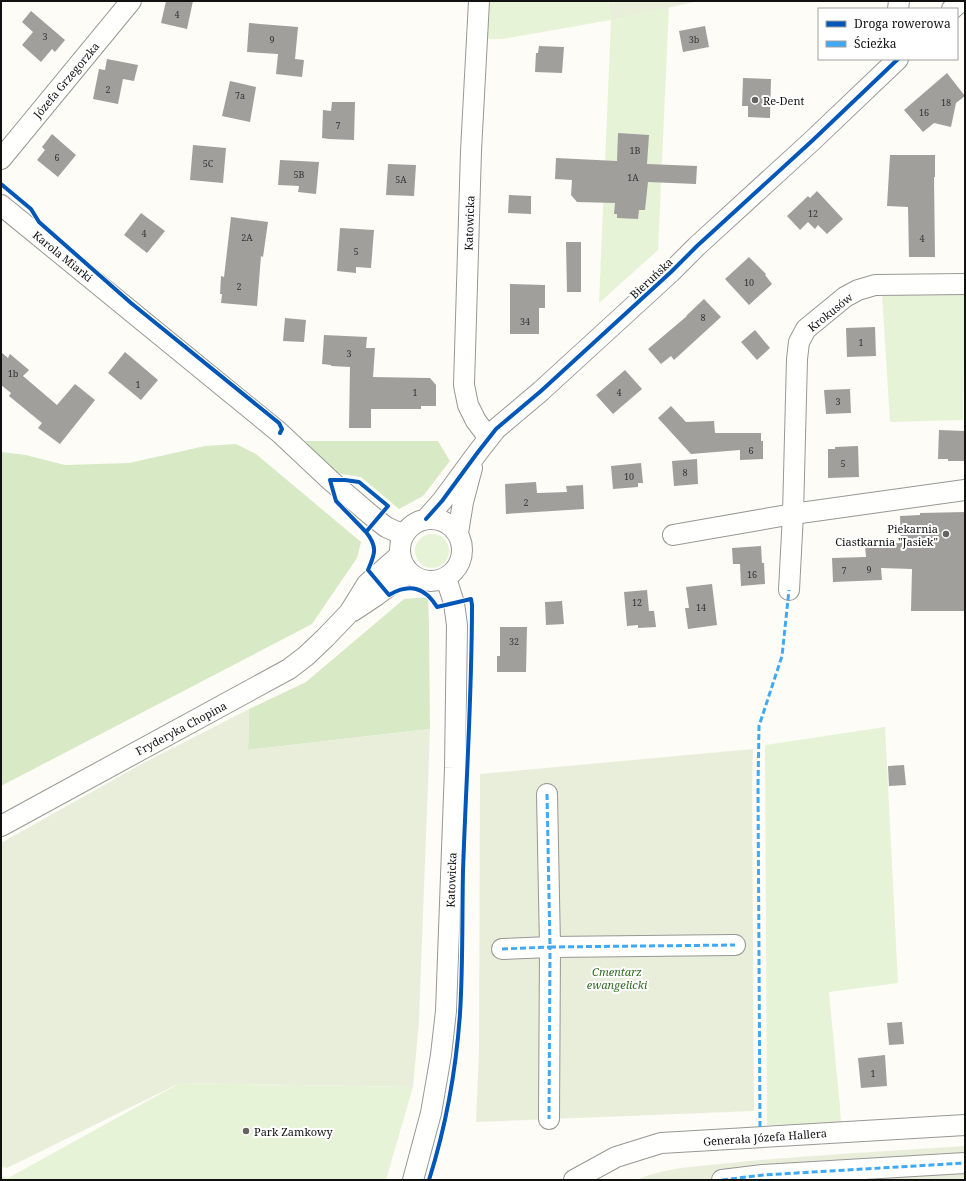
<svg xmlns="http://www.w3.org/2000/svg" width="966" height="1181" font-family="'Noto Serif',serif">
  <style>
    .green { fill: #e7f3d7 }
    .forest { fill: #d8eac5 }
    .cemetery { fill: #e9eedb }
    .building { fill: #a19f9c }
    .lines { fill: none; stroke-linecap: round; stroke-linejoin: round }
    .minor-casing { stroke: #979795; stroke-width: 22 }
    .minor { stroke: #fffffe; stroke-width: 20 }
    .quiet { stroke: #3fa9f5; stroke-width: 3; stroke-dasharray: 6 3; stroke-linecap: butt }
    .cycleway-casing { stroke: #fff; stroke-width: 6 }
    .cycleway { stroke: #0057b8; stroke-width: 4 }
    .poi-dot { fill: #646362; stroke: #fff; stroke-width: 1.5 }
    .labels { text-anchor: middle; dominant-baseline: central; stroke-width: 4; stroke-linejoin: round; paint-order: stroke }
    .number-label { font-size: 9px; fill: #353434 }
    .street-label { font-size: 11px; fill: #111; stroke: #fff }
    .poi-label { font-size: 11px; fill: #111; stroke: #fff; text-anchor: start }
    .park-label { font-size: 11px; font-style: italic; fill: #2f6b1f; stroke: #fff }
  </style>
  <rect width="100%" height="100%" fill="#fdfcf7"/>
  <!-- green -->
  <path class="green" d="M486,1H608L611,20L669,7L658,250L599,303L611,20L503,39H484Z
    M965,293V365H964L963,420L890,422L882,294Z
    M415 551a17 17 0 1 1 34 0a17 17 0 1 1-34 0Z
    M885,727L898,983L829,992L840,1107L841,1124L767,1125L765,745Z
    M180,1083L413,1087L386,1180H1V1176L8,1178Z"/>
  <!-- forest -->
  <path class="forest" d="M305,441H438L450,461L423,496L399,509L361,477L335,473Z
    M236,444L256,454L361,542L357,558L312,624L1,786V452L26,455L65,465L129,463L205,446Z
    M428,597L429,624L430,729L248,750L249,709L306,682L404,599Z"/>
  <!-- cemetery -->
  <path class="cemetery" d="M608,1H699L611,20Z
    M249,709L248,750L430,729L419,1021L413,1087L180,1083L7,1168L1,1167V843L145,762Z
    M753,749L752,786L754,1111L476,1122L479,1051L480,774Z
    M965,1146V1180H636C669,1166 705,1166 740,1162C815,1155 890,1151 965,1146Z"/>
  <!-- building -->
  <path class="building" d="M166,1H193L187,29L161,23Z
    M31,11L65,40L55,52L52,49L41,62L22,45L33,32L22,22Z
    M249,23L298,27L295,59L304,60L302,77L276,74L278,54L247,52Z
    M705,26L709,47L683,52L679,31Z
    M539,46L564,47L562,73L535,72L536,53H538Z
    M107,59L138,65L134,81L123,79L118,104L93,99L99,69L105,70Z
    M947,73L965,96L956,103L951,127L934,123L923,132L904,110Z
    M743,78L771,79L770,118L748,117V106H742Z
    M230,81L256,87L250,122L222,116Z
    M332,102H355L354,140L329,139L322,138L323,110L331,111Z
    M618,133L649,135L647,164L697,166L696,184L648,182L645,210H639L638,219L617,218V214H614L615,203L577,202L571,195L572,180L555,179L556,158L617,161Z
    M52,134L76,155L58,177L37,160L45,150L42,147Z
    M193,145L226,148L223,183L190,180Z
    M890,155H935V177H934L935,257H909L908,207L887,206Z
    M280,160L319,162L316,194L298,192L299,186L278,185Z
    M388,164L416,165L414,196L386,195Z
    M817,191L843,219L827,234L818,225L815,229L808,222L800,230L787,216L808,196L810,198Z
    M509,195L531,196V214L508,213Z
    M141,213L165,231L147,253L124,235Z
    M231,217L268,222L263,257L261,256L257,306L221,303L222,294H220L221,276L224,277Z
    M340,228L374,230L371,268L356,267V273L337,271Z
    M566,242H581V292H567Z
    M749,257L766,274L765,275L772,284L749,305L725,279Z
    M510,284L545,285V308H539V334H510Z
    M704,299L721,317L674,360L671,356L661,364L648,349L687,316H686Z
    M285,318L306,320L304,342L283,341Z
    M875,327L876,356L847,357L846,328Z
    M755,330L770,348L757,360L741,342Z
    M324,335L367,337L366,348H375L373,377L430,378L436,385V406H421V409H371V428H349L350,367L331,366V365L322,364Z
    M1,352L8,358L10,354L29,370L23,376L57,405L75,384L95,400L60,444L38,428L42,423L9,396L11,393L1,385Z
    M125,352L158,380L141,400L108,373Z
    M625,370L642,389L613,414L596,395Z
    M850,389L851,413L826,414L824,390Z
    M671,406L686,422L714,421L715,433H761V441H763V459L740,460V450L691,454L658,418Z
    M939,430L965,431V461H948V459H938Z
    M858,446L859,477L828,478V449H835V447Z
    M697,459L698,484L674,486L672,461Z
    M641,463L643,483H638V487L613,489L611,466Z
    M536,482L537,493L567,492L566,486L583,485L584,509L506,514L505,484Z
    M965,512V611H911L912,569L881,568L882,580L833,582L832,558L866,557L865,545L901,543L900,516L920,515V513Z
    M761,546L762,563H764L765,584L741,586L740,564H733L732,548Z
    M712,584L717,625L688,629L685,608H689L686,587Z
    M647,590L649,611H654L656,627L638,628V625L627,626L624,592Z
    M562,601L564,624L546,625L545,602Z
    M500,627H527L526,672H497V656H500Z
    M904,765L906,785L889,786L888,766Z
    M902,1022L904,1044L889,1045L887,1023Z
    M885,1055L887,1086L861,1088L858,1058Z"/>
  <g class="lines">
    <defs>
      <path id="minor" d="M479,1L471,151L464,385L468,405L476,421L489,438
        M898,9L899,1
        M952,9L961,1
        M1,159L131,1
        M1,205L280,433L330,480L372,516L386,527L404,535
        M400 550a31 31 0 1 1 62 0a31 31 0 1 1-62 0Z
        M426,519L442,501L478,452L496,429L541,391L671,272L697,246L813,140L898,59
        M458,533L463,502L472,468
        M673,535L793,514L965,490
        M789,590L793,514L797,359L799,342L806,329L845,297L858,290L875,285L965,284
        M353,611L377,595L396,581L409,573
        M547,794L550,947L735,945
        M1,826L289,669L306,656L325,638L349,613L367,584L400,555
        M502,949L550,947L549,1119
        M413,1180L431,1113L441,1055L446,1011L455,768L457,625L454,603L446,578
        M574,1180L616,1157L661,1143L965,1125
        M722,1180L763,1175L965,1163"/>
    </defs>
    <!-- minor casing -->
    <use href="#minor" class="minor-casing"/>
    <!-- minor -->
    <use href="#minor" class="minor"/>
    <!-- quiet -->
    <path class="quiet" d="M547,794L550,947L735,945
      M502,949L550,947L549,1119
      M760,1127L758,787L759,726L782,656L789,590
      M722,1180L763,1175L965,1163"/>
    <defs>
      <path id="cycleway" d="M1,184L31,209L39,222L131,303L279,423L282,429L280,433
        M426,519L442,501L478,452L496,429L541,391L671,272L697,246L813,140L898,59
        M366,532L336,501L330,480H345L359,482L388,506L366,532C378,547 375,554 368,570L389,595C409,583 425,587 437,607L471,599L472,605C472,694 466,782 463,871C462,919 463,966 460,1014C456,1070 446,1126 429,1180"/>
    </defs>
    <!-- cycleway casing -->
    <use href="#cycleway" class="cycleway-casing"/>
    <!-- cycleway -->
    <use href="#cycleway" class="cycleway"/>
  </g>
  <!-- markers -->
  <g class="poi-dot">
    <circle cx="755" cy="100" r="4"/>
    <circle cx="946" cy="534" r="4"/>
    <circle cx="246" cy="1131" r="4"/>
  </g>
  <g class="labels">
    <!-- number labels -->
    <g class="number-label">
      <text x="177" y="14">4</text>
      <text x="45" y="36">3</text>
      <text x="272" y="39">9</text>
      <text x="694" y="39">3b</text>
      <text x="108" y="89">2</text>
      <text x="240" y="95">7a</text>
      <text x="946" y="102">18</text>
      <text x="924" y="112">16</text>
      <text x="338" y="125">7</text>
      <text x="635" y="150">1B</text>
      <text x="57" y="157">6</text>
      <text x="208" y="163">5C</text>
      <text x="299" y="174">5B</text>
      <text x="633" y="177">1A</text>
      <text x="401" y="179">5A</text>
      <text x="813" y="213">12</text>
      <text x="144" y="233">4</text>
      <text x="247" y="237">2A</text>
      <text x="922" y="238">4</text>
      <text x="356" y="251">5</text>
      <text x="749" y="282">10</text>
      <text x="239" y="286">2</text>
      <text x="703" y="317">8</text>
      <text x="525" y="321">34</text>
      <text x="861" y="342">1</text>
      <text x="349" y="353">3</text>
      <text x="13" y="373">1b</text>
      <text x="138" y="384">1</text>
      <text x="415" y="392">1</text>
      <text x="619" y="392">4</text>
      <text x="838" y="401">3</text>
      <text x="751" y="450">6</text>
      <text x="843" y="463">5</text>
      <text x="685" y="472">8</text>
      <text x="629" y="476">10</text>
      <text x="526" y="502">2</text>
      <text x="869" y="569">9</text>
      <text x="844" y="570">7</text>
      <text x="752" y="574">16</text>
      <text x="637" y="602">12</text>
      <text x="701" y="607">14</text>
      <text x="514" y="641">32</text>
      <text x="873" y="1073">1</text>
    </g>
    <!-- street labels -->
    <g class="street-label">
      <text transform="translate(66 80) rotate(-50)">Józefa Grzegorzka</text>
      <text transform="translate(469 223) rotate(-88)">Katowicka</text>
      <text transform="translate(63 256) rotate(39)">Karola Miarki</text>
      <text transform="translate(651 278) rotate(-43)">Bieruńska</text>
      <text transform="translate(830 312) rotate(-39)">Krokusów</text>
      <text transform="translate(181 728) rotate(-28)">Fryderyka Chopina</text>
      <text transform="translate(451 880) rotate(-88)">Katowicka</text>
      <text transform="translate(765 1137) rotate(-4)">Generała Józefa Hallera</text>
    </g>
    <!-- poi labels -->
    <g class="poi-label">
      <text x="763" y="100">Re-Dent</text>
      <text x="938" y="528" text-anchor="end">Piekarnia<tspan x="938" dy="13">Ciastkarnia "Jasiek"</tspan></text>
      <text x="254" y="1131">Park Zamkowy</text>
    </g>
    <!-- park labels -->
    <g class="park-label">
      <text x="617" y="971">Cmentarz<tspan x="617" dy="13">ewangelicki</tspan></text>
    </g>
  </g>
  <!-- border -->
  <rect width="966" height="1181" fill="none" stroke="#111111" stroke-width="4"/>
  <!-- legend -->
  <rect x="818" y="8" width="140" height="52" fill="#ffffff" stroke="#a0a0a0"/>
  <rect x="826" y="21" width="20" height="6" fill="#0057b8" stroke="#a0a0a0"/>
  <text x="854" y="28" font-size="12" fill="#111111">Droga rowerowa</text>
  <rect x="826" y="41" width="20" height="6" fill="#3fa9f5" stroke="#a0a0a0"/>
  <text x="854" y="48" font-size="12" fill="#111111">Ścieżka</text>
</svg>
